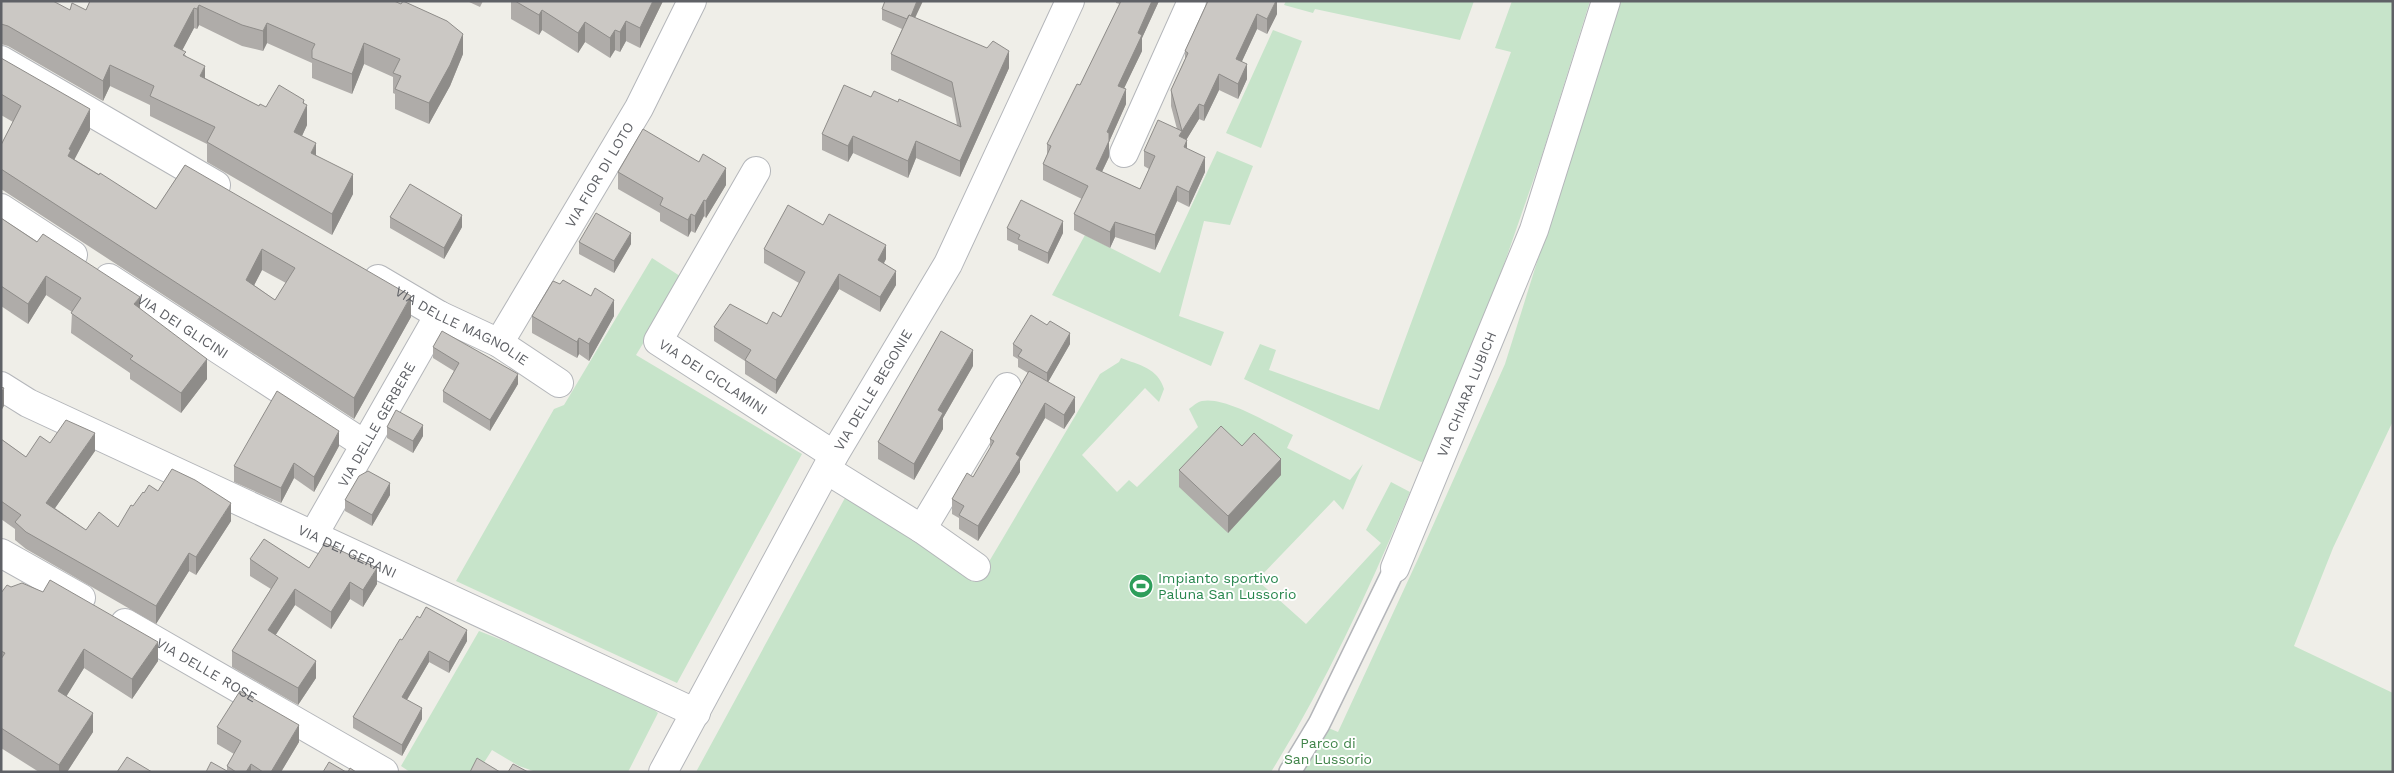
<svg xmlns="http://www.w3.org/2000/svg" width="2394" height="773" font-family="'Work Sans',sans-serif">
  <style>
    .green { fill: #c7e4ca }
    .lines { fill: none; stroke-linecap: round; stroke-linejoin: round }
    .pedestrian-casing { stroke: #b4b6ba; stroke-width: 24 }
    .minor-casing { stroke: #b4b6ba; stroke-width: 30 }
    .tertiary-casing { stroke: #b4b6ba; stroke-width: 30 }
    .pedestrian { stroke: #fff; stroke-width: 21 }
    .minor { stroke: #fff; stroke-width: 28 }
    .tertiary { stroke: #fff; stroke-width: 28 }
    .wall { fill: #afaca9; fill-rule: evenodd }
    .shaded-wall { fill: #8e8c89 }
    .building { fill: #cbc8c4; stroke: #8e8c89; fill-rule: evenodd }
    .labels { text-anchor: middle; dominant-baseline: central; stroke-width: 4; stroke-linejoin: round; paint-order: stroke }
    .street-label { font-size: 14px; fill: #5f6166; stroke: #fff }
    .leisure-label { font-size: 14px; fill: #27864d; stroke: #fff; text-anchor: start }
    .park-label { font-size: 14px; fill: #408449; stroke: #fff }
  </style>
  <rect width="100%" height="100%" fill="#efeee8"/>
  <!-- green -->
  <path class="green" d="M1286,1H1474L1460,40L1315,9L1313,13L1284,5Z
    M1512,1H1590L1542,155L1508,253L1474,349L1425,461L1421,462L1244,379L1260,344L1276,350L1269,370L1379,410L1511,52L1495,48Z
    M1619,1H2393V421L2333,548L2294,646L2393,693V772H1290L1319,724L1338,732L1418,559L1505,364Z
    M1273,30L1302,41L1261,148L1226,133Z
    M1217,151L1253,166L1230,225L1204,221L1179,316L1224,332L1211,366L1052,295L1085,235L1160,273Z
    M652,258L683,278L636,355L802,454L677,683L456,581L554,409L564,405Z
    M1121,358C1139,365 1158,368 1164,389L1159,402L1145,388L1082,455L1117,492L1129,480L1137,487L1198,427L1189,409C1193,406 1197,402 1202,401C1225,396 1272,425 1293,435L1287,448L1350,480L1363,464L1343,510L1334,500L1257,580L1306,624L1381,543L1366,530L1391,482L1410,492C1370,588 1326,683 1271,772H696L846,496L915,533L975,582L990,560L1100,374L1119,362Z
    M479,631L636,693L658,713L628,772H536L519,766L492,750L478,772H410L401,766Z"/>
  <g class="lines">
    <defs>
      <path id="pedestrian" d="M1290,772L1319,724L1395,568"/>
      <g id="minor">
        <path d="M1,60L216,185"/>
        <path d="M1124,153L1192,1"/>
        <path id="s1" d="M756,171L658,341L834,455"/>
        <path d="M1,208L73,255"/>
        <path id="s2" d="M109,278L364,444"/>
        <path id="s3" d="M378,279L439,315L499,343L559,383"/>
        <path id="s4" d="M499,343L639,108L692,1"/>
        <path id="s5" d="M1,386L28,403L696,713"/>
        <path d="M827,470L922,529L976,567"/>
        <path d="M922,529L1007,387"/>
        <path id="s6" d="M314,534L439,315"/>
        <path d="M1,553L81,598"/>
        <path id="s7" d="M1395,568L1534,230L1606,1"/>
        <path id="s8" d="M125,623L384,772"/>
      </g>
      <g id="tertiary">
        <path id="s9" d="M663,772L834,455L948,264L1070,1"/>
      </g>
    </defs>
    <!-- pedestrian casing -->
    <use href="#pedestrian" class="pedestrian-casing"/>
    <!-- minor casing -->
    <use href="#minor" class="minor-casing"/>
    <!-- tertiary casing -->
    <use href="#tertiary" class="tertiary-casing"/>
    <!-- pedestrian -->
    <use href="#pedestrian" class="pedestrian"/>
    <!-- minor -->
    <use href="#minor" class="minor"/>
    <!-- tertiary -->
    <use href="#tertiary" class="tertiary"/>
  </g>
  <!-- wall -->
  <path class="wall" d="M1,1L70,10H86L90,1H394L463,54L450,86L429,124L395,109V94L393,93V77L364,64L352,94L312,78V63L267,43L263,51L242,46L199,25L197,29L194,28L182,50L186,56L205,78L259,106L266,107L304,103L307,125L302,136L316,155L353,194L332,235L207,162V144L150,116V105L110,86L103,101L8,46L1,44Z
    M467,1H483L480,7Z
    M511,1H663L640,48L626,41L620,52L615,50L610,58L585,42L578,53L542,30L539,35L511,19Z
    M1116,1H1159L1142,38V51L1124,88L1126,104L1109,142V157L1102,172L1140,189L1149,169L1144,166V151L1177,129L1171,106V90L1185,59V51L1276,1H1277V14L1267,34L1257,29L1242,61L1247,79L1238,99L1219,90L1204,121L1199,119L1186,140L1187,149L1205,172L1189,207L1177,201L1155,250L1115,237L1110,248L1074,230V214L1082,199L1043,180V164L1047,155V144L1080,85L1120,4L1116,3Z
    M882,9L915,18L1009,68L960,177L916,158L908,178L853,153L848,162L822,150V134L871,97L898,102L957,125L952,98L891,70V54L902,29L882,20Z
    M1,58L90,130L74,159L156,209L185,165L411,317L354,419L1,189V145L13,122L1,115ZM262,270L286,283L275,300L254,285Z
    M618,172L726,185L706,218L704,216L695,233L691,231L688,237L660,221V213L618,189Z
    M390,217L462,227L444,259L390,228Z
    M1,218L140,308L207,379L181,413L130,379V373L71,333L72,312L46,295L28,324L1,306Z
    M1007,228L1063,233L1048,264L1018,250V245L1007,240Z
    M579,242L631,244L614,273L579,254Z
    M764,249L886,259L884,263L896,285L880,312L839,289L776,394L745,374V361L714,341V327L767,324L781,317L799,283L764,263Z
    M532,316H614L589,361L579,354L577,358L532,333Z
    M1013,344H1070L1048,382L1075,412L1064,429L1045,418L1020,461V472L978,541L959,529V518L952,514V499L973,477L990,449V439L1028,373L1018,367V359L1013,356Z
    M433,347L518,384L490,431L443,402V391L454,371L433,358Z
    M973,366L943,418V429L914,480L878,459V442Z
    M387,427L423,436L413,453L387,438Z
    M1,439L26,457L50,443L95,451L55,508L86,530L118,527L144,493L158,491L231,521L196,575L189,571L156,624L26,549L15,540V529L1,519Z
    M339,446L314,492L294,478L281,503L234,482V466Z
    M1179,470L1281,475L1228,533L1179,487Z
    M390,495L372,526L345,511V500Z
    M250,559L309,568L377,584L363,607L350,599L331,629L295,605L275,635L316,678L298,705L232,667V651L271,589L250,576Z
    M1,593L158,661L132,699L84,668L66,696L93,732L67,772H39L1,748Z
    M402,640L467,641L449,673L429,662L407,700L422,719L402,756L353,728V717Z
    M217,727L299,742L281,772H206L227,770V766L234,754L217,744Z"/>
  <!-- shaded-wall -->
  <path class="shaded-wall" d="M653,1H663L640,48V28Z
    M917,1H923L909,31V20Z
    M1152,1H1159L1142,38V51L1118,101V86L1138,33Z
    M1276,1H1277V14L1267,34V19Z
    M199,5V25L197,29V9Z
    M194,8V28L174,66V46Z
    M542,10V30L539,35V15Z
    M1257,14V29L1236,74V59Z
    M626,21V41L620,52V32Z
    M585,22V42L578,53V33Z
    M267,23V43L263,51V31Z
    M615,30V50L610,58V38Z
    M463,34V54L450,86L429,124V103Z
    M364,43V64L352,94V74Z
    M1009,51V68L960,177V161Z
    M1247,64V79L1238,99V84Z
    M110,65V86L103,101V81Z
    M205,66V87L200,76Z
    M1219,74V90L1204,121V106Z
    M1126,89V104L1109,142V157L1096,184V169L1107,132Z
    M304,100V111L307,105V125L294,153V132Z
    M1199,104V119L1179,152V136Z
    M90,109V130L71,166L68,156L69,149Z
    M853,136V153L848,162V146Z
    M1187,140V155L1184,147Z
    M916,141V158L908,178V161Z
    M316,143V163L311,153Z
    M1205,157V172L1189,207V192Z
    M726,168V185L706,218V201Z
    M353,174V194L332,235V214Z
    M1177,186V201L1155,250V235Z
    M704,200V216L695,233V216Z
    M691,214V231L688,237V220Z
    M462,215V227L444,259V248Z
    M1063,221V233L1048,264V253Z
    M1115,222V237L1110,248V232Z
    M631,233V244L614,273V261Z
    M886,245V259L878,274V260Z
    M262,249V270L246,301V280Z
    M896,271V285L880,312V297Z
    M839,274V289L776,394V380Z
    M46,276V295L28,324V304Z
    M411,296V317L354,419V398Z
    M140,297V317L134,304Z
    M614,300V316L589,361V344Z
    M1070,333V344L1047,384V373Z
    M579,338V354L577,358V342Z
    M973,350V366L943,418V429L914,480V464L938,410Z
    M207,359V379L181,413V393Z
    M518,374V384L490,431V420Z
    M4,388V406L1,411V393Z
    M1075,397V412L1064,429V415Z
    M1045,403V418L1020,461V472L978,541V526L1016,454Z
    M423,425V436L413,453V441Z
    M339,431V446L314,492V477Z
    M95,433V451L46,521V503Z
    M1281,459V475L1228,533V516Z
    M294,463V478L281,503V488Z
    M390,483V495L372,526V515Z
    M231,503V521L196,575V557Z
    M189,553V571L156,624V606Z
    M377,568V584L363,607V590Z
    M350,582V599L331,629V612Z
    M295,589V605L268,647V630Z
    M467,630V641L449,673V662Z
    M158,642V661L132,699V679Z
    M84,649V668L58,710V691Z
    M429,651V662L402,708V697Z
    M316,661V678L298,705V688Z
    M422,708V719L402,756V745Z
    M93,713V732L67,772H59V765Z
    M299,725V742L281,772H271Z
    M251,764V772H246Z"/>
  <!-- building -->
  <path class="building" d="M1,1H53L70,10L72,3L86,10L90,1H394L401,4L403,1L447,21L463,34L450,65L429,103L395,89L401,76L393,73L400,59L364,43L352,74L312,58V50L315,44L267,23L263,31L242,25L199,5L197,9L194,8L174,46L186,52L183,55L205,66L200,76L259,106L260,104L266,107L279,85L304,100L303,103L307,105L294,132L316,143L311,153L353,174L332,214L207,142L215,127L150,96L154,86L110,65L103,81L8,26L1,24Z
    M515,1H653L640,28L626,21L620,32L615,30L610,38L585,22L578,33L542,10L539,15Z
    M885,1H917L911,16L909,15L907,19L882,9Z
    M1121,1H1152L1138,33L1142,35L1118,86L1126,89L1107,132L1109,133V141L1096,169L1140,189L1155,156L1144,151L1158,120L1182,131L1171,90L1188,53L1185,51L1208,1H1276L1267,19L1257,14L1236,59L1247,64L1238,84L1219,74L1204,106L1199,104L1179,136L1187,140L1184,147L1205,157L1189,192L1177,186L1155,235L1115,222L1110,232L1074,214L1088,186L1043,164L1051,146L1047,144L1077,84L1080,85Z
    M909,15L987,48L993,41L1009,51L960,161L916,141L908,161L853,136L848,146L822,134L844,85L871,97L874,91L898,102L899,99L961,127L952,82L891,54Z
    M1,58L90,109L69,149L71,150L68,156L99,175L100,173L156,209L185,165L411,296L354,398L1,169V145L21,106L1,94ZM262,249L295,268L275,300L246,280Z
    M643,129L699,162L703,154L726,168L706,201L704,200L695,216L691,214L688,220L660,205L663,198L618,172Z
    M410,184L462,215L444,248L390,217Z
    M1021,200L1063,221L1048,253L1018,239L1020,235L1007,228Z
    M788,205L823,225L829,214L886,245L878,260L896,271L880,297L839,274L776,380L745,360L751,350L714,327L730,304L767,324L773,312L781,317L805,272L764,249Z
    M596,213L631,233L614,261L579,242Z
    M1,218L37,242L43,234L140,297L134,304L207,359L181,393L130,359L133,356L71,313L81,298L46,276L28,304L1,286Z
    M563,280L591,296L595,288L614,300L589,344L579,338L577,342L532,316L553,281L560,284Z
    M1031,315L1047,325L1050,321L1070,333L1047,373L1018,356L1022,350L1013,344Z
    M442,331L518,374L490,420L443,391L459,363L433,347Z
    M941,331L973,350L938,410L943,413L914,464L878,442Z
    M1029,371L1075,397L1064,415L1045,403L1016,454L1020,457L978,526L959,515L964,506L952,499L967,473L973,477L994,441L990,439Z
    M1,387L4,388L1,393Z
    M277,391L339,431L314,477L294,463L281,488L234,466Z
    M396,410L423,425L413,441L387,427Z
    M66,420L95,433L46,503L86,530L99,512L118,527L131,505L133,506L143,492L144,493L149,485L158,491L172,469L195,480L231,503L196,557L189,553L156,606L26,532L15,522L21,515L1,501V439L26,457L40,436L50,443Z
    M1221,426L1242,446L1254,433L1281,459L1228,516L1179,470Z
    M368,471L390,483L372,515L345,500L359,476Z
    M264,539L309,568L325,543L377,568L363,590L350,582L331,612L295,589L268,630L316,661L298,688L232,651L278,578L250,559Z
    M50,580L158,642L132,679L84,649L58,691L93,713L59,765L1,728V659L5,653L1,651V593L7,585L11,587L22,583L43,592Z
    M426,607L467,630L449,662L429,651L402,697L422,708L402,745L353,717L400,639L402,640L417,616L420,618Z
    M240,691L299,725L271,772H263L251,764L246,772H236L227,766L241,741L217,727Z
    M127,757L152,772H117Z
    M477,758L500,772H470Z
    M211,762L227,771V772H206Z
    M329,762L346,772H323Z
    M513,764L528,772H508Z
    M350,768L356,772H348Z"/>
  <!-- icons -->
  <defs>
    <symbol id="stadium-disc" viewBox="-11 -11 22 22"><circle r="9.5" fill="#2e9e5b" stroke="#fff"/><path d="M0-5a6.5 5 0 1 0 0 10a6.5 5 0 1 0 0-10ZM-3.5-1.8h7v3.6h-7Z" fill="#fff"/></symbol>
  </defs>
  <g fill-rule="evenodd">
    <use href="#stadium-disc" x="1127" y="572" width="28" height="28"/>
  </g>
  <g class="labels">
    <!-- street labels -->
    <g class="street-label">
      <text stroke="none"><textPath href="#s4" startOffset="196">VIA FIOR DI LOTO</textPath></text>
      <text stroke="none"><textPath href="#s2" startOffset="88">VIA DEI GLICINI</textPath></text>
      <text stroke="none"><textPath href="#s3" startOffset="96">VIA DELLE MAGNOLIE</textPath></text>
      <text stroke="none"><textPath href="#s1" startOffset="262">VIA DEI CICLAMINI</textPath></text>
      <text stroke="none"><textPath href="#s9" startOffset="436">VIA DELLE BEGONIE</textPath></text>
      <text stroke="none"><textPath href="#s7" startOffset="188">VIA CHIARA LUBICH</textPath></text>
      <text stroke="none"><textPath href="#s6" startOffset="126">VIA DELLE GERBERE</textPath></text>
      <text stroke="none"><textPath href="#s5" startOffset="384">VIA DEI GERANI</textPath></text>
      <text stroke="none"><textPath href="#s8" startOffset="94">VIA DELLE ROSE</textPath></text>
    </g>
    <!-- leisure labels -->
    <g class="leisure-label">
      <text x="1158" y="578">Impianto sportivo<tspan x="1158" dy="16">Paluna San Lussorio</tspan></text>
    </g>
    <!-- park labels -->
    <g class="park-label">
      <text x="1328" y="743">Parco di<tspan x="1328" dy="16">San Lussorio</tspan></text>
    </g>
  </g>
  <!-- border -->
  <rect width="2394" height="773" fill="none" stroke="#5f6166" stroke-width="5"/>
</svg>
